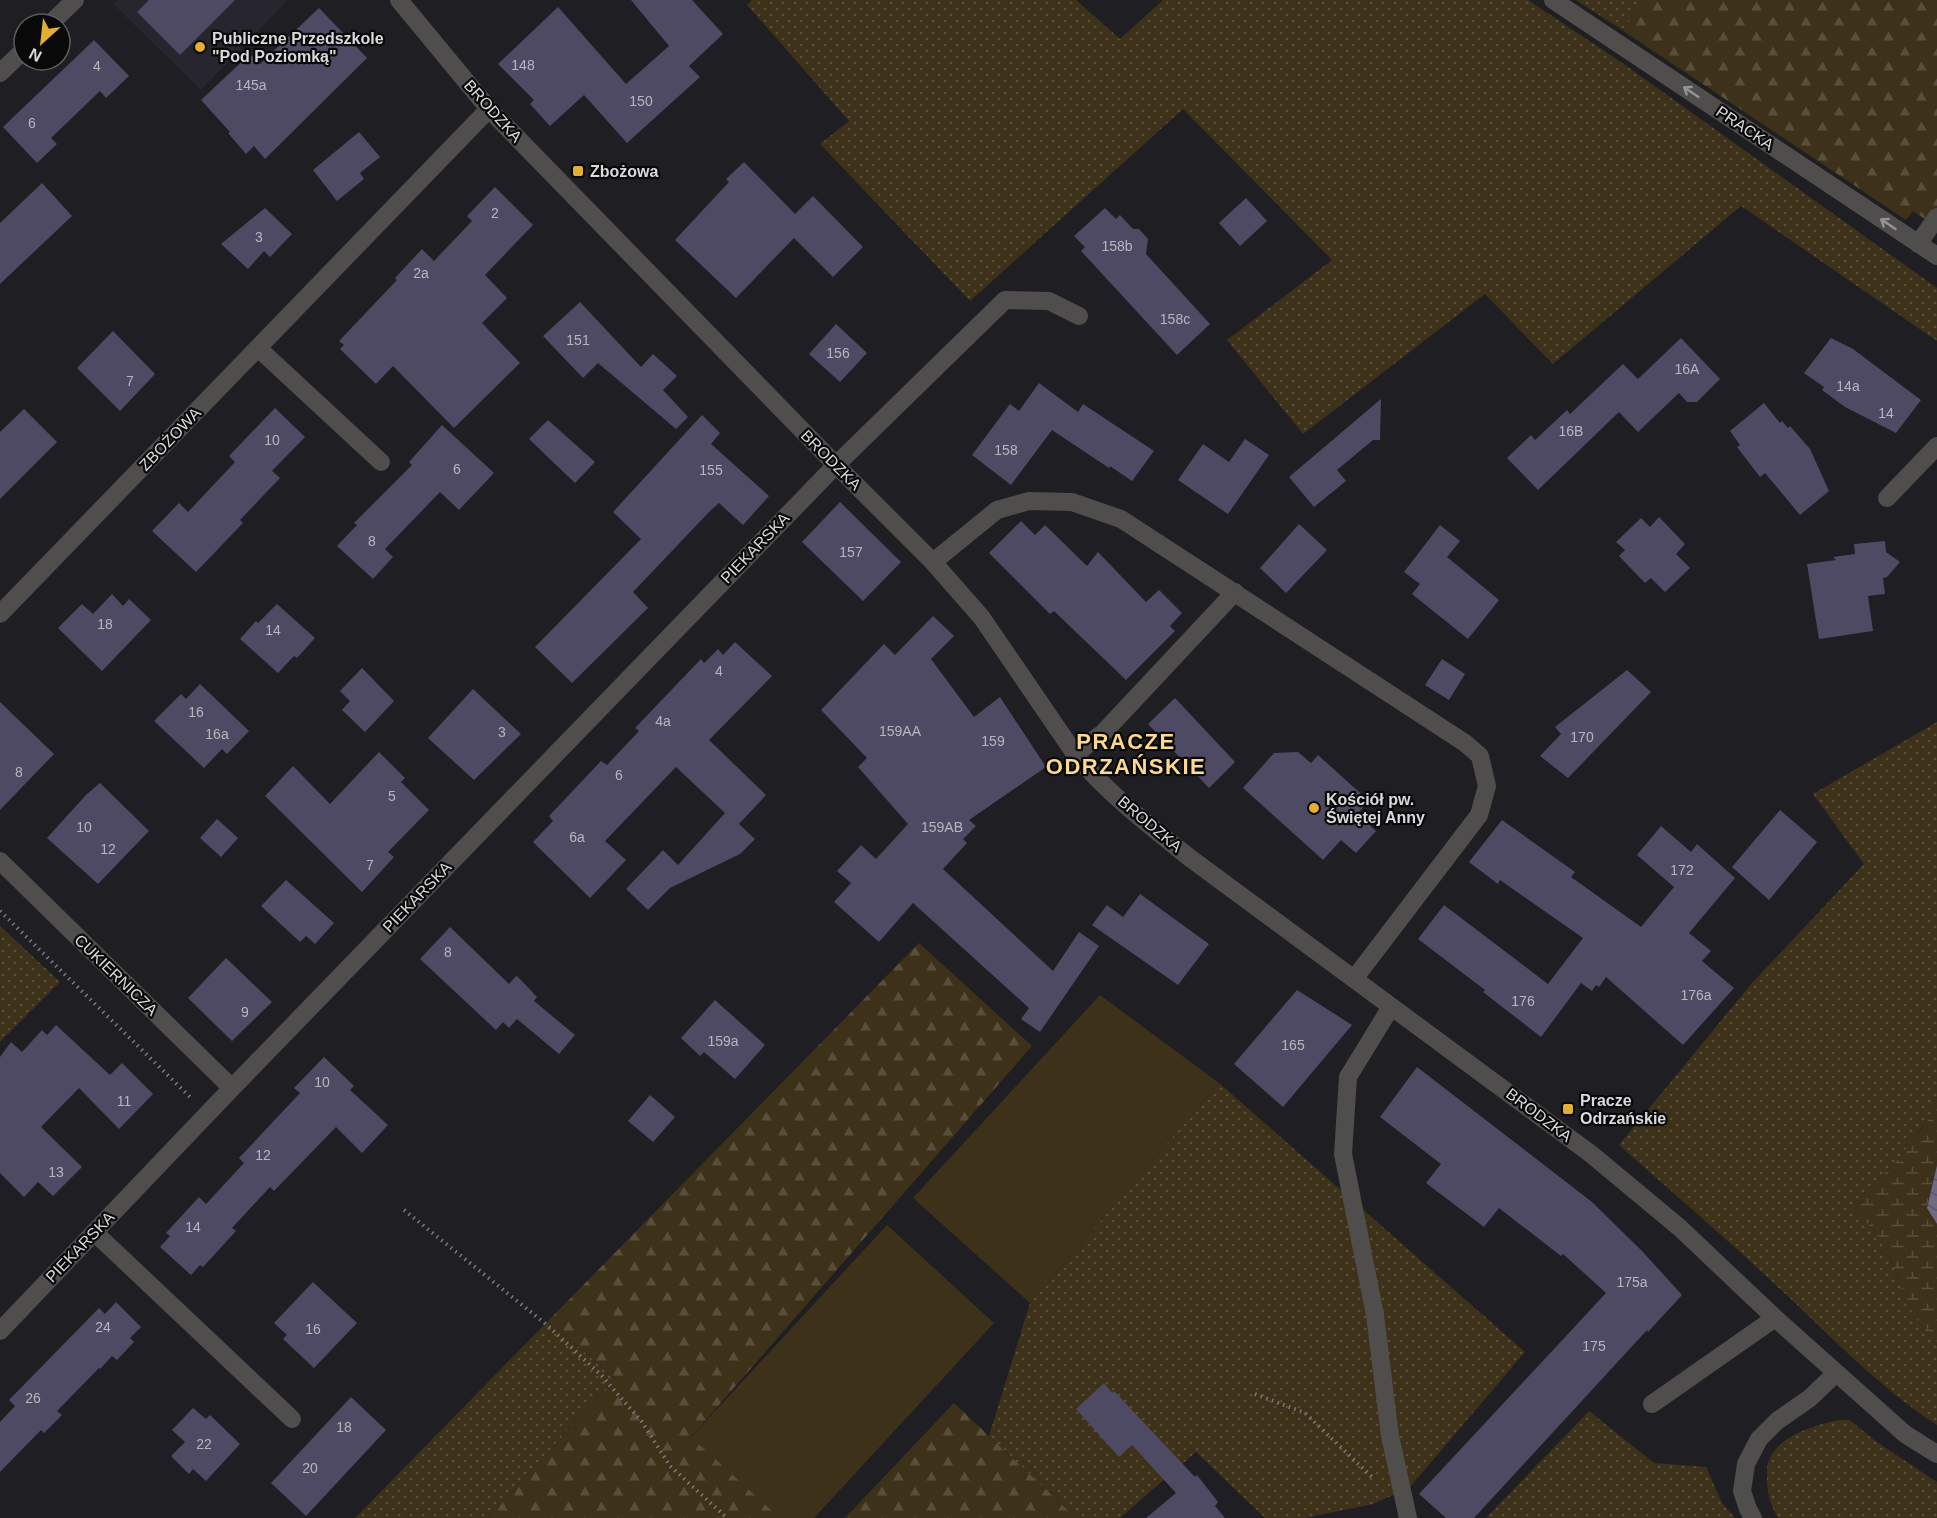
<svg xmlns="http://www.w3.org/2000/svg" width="1937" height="1518" font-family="Arial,sans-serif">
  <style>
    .built { fill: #27252e }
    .grass { fill: url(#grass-dots) }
    .forest { fill: url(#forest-firs) }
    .wetland { fill: url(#wetland-marsh) }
    .green { fill: #3d3119 }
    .water { fill: url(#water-waves) }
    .building { fill: #4f4a64 }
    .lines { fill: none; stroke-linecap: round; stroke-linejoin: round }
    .path { stroke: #7a7a7d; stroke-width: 4; stroke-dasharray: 1.5 4.5; stroke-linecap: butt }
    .minor { stroke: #4f4e4c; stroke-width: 18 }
    .oneway { stroke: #949494 }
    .poi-dot { fill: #e3ae34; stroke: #09090a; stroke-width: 2 }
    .labels { text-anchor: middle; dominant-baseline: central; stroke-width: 4.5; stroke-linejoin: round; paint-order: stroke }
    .number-label { font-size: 14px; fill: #b7b6be }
    .poi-label { font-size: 16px; font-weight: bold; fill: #dadadc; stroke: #09090a; text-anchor: start }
    .street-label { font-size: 16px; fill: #dadadc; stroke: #09090a }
    .district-label { font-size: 22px; font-weight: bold; letter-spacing: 1.5px; fill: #fdd88f; stroke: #09090a }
  </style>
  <defs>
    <pattern id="grass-dots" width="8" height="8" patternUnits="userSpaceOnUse" patternTransform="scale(1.5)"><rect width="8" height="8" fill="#3d3119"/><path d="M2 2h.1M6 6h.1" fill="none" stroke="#584e3a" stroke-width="1.8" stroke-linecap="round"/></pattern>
    <pattern id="forest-firs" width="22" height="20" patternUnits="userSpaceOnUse" patternTransform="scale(1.5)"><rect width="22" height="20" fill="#3d3119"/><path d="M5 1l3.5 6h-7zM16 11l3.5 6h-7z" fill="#584e3a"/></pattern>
    <pattern id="wetland-marsh" width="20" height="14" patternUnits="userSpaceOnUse" patternTransform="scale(1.5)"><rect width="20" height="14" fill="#3d3119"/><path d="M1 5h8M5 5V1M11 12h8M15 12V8" fill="none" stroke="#584e3a"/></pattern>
    <pattern id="water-waves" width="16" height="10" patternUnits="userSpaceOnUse" patternTransform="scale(1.5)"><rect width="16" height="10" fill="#6e6985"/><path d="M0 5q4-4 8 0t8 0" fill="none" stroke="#585564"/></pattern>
  </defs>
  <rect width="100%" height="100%" fill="#1f1e22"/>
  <!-- built -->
  <path class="built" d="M118,0H288L201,90L113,4Z"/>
  <!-- grass -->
  <path class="grass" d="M752,0H1076L1120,39L1163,0H1528L1621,62L1937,288V341L1741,206L1553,364L1485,294L1303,434L1227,340L1332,260L1183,109L970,301L820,144L849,121L747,5Z
    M1576,0H1646L1622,30Z
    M1937,722V1096L1931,1116L1896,1162L1859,1198L1855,1210L1872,1228L1887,1252L1914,1316L1937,1345V1425C1878,1387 1830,1335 1779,1288C1727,1239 1672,1192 1619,1145L1752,983L1864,864L1813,794Z
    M0,926L60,982L0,1042Z
    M1219,1083L1525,1352L1409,1488L1373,1504L1305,1518H1265L1196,1452L1120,1518H1076L989,1436L1030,1303Z
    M548,1321L615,1378L488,1518H355Z
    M1589,1411L1654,1463L1706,1467L1722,1503L1735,1518H1486Z
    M1839,1420H1850L1874,1440L1937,1482V1518H1778C1770,1504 1767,1493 1767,1477C1767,1473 1767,1467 1768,1463C1776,1436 1815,1425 1839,1420Z"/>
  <!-- forest -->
  <path class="forest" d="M1646,0H1937V227L1913,211L1906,220L1622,30Z
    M919,943L1032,1046L692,1436L780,1518H488L615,1378L548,1321Z
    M954,1403L1076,1518H845Z"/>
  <!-- wetland -->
  <path class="wetland" d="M1937,1096V1165L1927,1207L1937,1224V1345L1914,1316L1887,1252L1872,1228L1855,1211L1859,1198L1896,1162L1931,1116Z"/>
  <!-- green -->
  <path class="green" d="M1100,995L1219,1083L1030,1303L913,1198Z
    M887,1225L994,1323L814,1518H780L691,1437Z"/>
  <!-- water -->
  <path class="water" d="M1937,1165V1224L1927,1208Z"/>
  <!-- building -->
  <path class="building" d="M149,0H235L180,55L137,12Z
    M631,0H692L723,34L689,66L700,77L627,143L584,95L550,126L530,104L534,100L498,64L558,7L626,84L669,46Z
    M319,8L367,58L265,159L254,146L246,154L228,133L230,132L201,100L250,54L260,64Z
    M94,40L129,76L106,98L100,91L51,138L57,144L37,163L3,127Z
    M359,132L380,157L360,173L364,179L337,201L313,170Z
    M744,162L795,214L813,196L863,247L833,277L794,238L736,298L675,240L729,182L726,179Z
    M42,183L72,216L0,284V223Z
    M495,187L533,225L485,275L507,298L482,323L520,363L454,428L393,366L376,384L340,349L344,345L339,341L397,280L395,278L422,249L434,261L472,221L467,216Z
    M1246,198L1267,221L1240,246L1219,223Z
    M265,208L292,234L270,257L264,251L248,269L221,244Z
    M1105,208L1116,219L1120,215L1133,229H1139L1148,239L1146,254L1210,324L1177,355L1081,251L1085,247L1074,236Z
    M580,302L641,367L653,354L677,376L663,390L688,417L676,429L598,363L583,378L543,336Z
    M836,324L867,353L840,382L809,354Z
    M113,331L155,374L120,411L77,368Z
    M1681,338L1720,379L1697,402H1687L1679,393L1638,432L1619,412L1538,490L1507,458L1531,435L1535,440L1567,410L1570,414L1623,364L1638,379Z
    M1831,338L1853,349L1921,400L1896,433L1845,407L1822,390L1824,387L1804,373Z
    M1039,383L1078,412L1083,404L1154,451L1132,481L1110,466L1109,468L1052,430L1011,485L972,455L1010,404L1019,411Z
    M1381,399L1380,440H1373L1337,470L1346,481L1314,507L1289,477Z
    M1764,403L1780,423L1782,421L1788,428L1790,426L1810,449L1829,491L1800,515L1765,473L1760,477L1737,447L1740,445L1730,431Z
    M275,408L305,437L272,471L280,478L240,520L243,523L196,572L152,531L179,503L188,512L235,462L229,456Z
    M24,409L57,442L0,499V432Z
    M702,415L720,433L711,444L769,496L743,525L719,503L710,511L633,592L648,608L572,683L535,647L641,539L613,512Z
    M548,420L595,462L575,483L529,439Z
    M442,425L494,473L459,510L440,492L385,549L393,557L373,579L337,546L357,525L354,523L412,465L409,462Z
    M1245,439L1269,455L1228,514L1178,480L1203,444L1229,462Z
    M840,502L901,562L863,601L802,542Z
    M1659,517L1685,544L1676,554L1690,568L1665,592L1651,578L1645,583L1619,556L1625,550L1616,542L1641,518L1650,527Z
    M1021,521L1035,535L1045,525L1087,566L1098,552L1146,602L1159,590L1182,613L1170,626L1175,631L1126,680L1054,611L1050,614L989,553Z
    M1299,524L1327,550L1286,593L1260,568Z
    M1440,525L1460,541L1447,557L1499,600L1468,639L1412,594L1420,584L1404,572Z
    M1885,541L1886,552L1900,562L1887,577L1883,578L1885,594L1868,596L1873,631L1819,639L1807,564L1836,560L1833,557L1855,554L1854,544Z
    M112,594L123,606L129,599L151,620L102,671L58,628L82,604L93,614Z
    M277,604L315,638L297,658L294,656L278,673L240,639L256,621L258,623Z
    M933,616L954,636L931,659L974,717L1000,697L1046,767L969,820L976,826L963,839L967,843L943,869L1053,971L1079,932L1099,946L1040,1032L1021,1019L1029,1008L913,903L879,942L834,902L851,883L837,871L861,845L876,859L908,824L858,767L867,758L821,710L884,644L895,655Z
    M735,642L772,676L709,740L766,795L739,824L755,839L740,854L670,888L648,910L626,889L663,850L678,865L725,813L676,767L605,841L626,860L590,898L533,842L553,821L549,816L601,761L607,765L639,731L635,728L701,659L704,663L718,649L723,655Z
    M1442,659L1465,674L1449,700L1425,685Z
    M362,668L394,701L365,732L342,710L350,701L340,691Z
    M1627,670L1651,692L1568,778L1540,756L1561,734L1555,727Z
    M200,684L249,731L227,754L222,749L204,768L154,721L181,694L186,699Z
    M473,689L521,734L474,780L428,738Z
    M1175,698L1235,762L1209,788L1148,724Z
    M0,702L54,754L0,810Z
    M379,752L405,778L401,782L429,810L388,852L394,857L362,892L265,796L293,766L330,804Z
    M1298,752L1311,763L1318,755L1369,801L1357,814L1376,831L1356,853L1341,840L1323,860L1243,788L1274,753Z
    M100,783L149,831L98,884L47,838L86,795Z
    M1780,810L1817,842L1769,900L1732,867Z
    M217,819L238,838L221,857L200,838Z
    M1502,820L1575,872L1571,877L1641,927L1674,887L1637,855L1661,826L1691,852L1697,844L1735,878L1689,933L1711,951L1702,961L1734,988L1683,1045L1606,977L1599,987L1596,985L1592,991L1581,983L1541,1037L1483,992L1485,990L1418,939L1444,905L1548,984L1583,938L1500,880L1498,884L1469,862Z
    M286,880L334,923L315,944L306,936L300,942L261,906Z
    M1140,894L1209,944L1178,985L1092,925L1107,905L1123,917Z
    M450,927L509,984L516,976L518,977L537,997L534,1001L575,1035L559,1054L517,1019L509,1028L503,1022L496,1030L420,959Z
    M226,958L272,1002L232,1041L188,998Z
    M1297,990L1352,1025L1283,1107L1234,1064Z
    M715,1000L765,1045L735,1079L704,1052L700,1056L681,1038Z
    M56,1025L110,1075L122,1063L153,1094L119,1129L79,1088L41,1127L82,1167L53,1196L38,1182L24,1197L0,1173V1057L11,1042L22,1052L42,1030L47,1035Z
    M324,1057L354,1086L350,1090L388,1125L362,1153L336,1127L274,1191L270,1187L232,1228L236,1231L203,1267L200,1265L191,1275L160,1247L170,1236L166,1233L199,1197L206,1204L244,1163L239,1158L300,1093L294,1088Z
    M1417,1067L1592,1202L1642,1251L1682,1295L1648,1332L1647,1330L1474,1518H1446L1419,1494L1606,1293L1563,1254L1561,1256L1499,1208L1484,1227L1426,1183L1441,1164L1380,1117Z
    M650,1095L675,1117L653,1142L628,1121Z
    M313,1282L357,1323L314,1368L283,1339L287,1335L274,1323Z
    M116,1302L141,1327L130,1338L134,1342L117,1360L112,1356L100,1369L99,1368L57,1411L62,1415L44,1433L41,1430L0,1472V1422L15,1406L9,1400L99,1308L105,1314Z
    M1104,1383L1112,1393L1114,1391L1195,1477L1197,1475L1218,1502L1215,1506L1225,1518H1146L1176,1493L1132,1445L1119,1457L1076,1409Z
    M351,1397L386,1430L306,1516L271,1483Z
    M193,1408L206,1419L210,1415L240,1444L206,1481L193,1469L189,1474L171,1456L185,1442L172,1430Z"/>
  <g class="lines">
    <!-- path -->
    <path class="path" d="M0,911L190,1097
      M404,1210L547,1325L601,1375L642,1422L670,1466L727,1518
      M1255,1394L1305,1413L1372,1477"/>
    <!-- minor -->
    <path class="minor" d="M399,0L489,109L836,465L933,562L982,618L1075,754C1108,794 1150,826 1190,858L1591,1154L1680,1228L1775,1318L1905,1434L1937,1454
      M1553,0L1937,256
      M50,24L75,0
      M0,73L24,50
      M1918,244L1937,217
      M258,348L381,462
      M1887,498L1937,446
      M933,562L997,510L1029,501L1072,502L1121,519L1465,743L1480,756L1487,786L1479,815L1354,979
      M0,614L489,109
      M1075,754L1103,733L1235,592
      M0,861L232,1088
      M1391,1007L1348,1077L1343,1154L1375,1315L1390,1436L1408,1518
      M94,1232L292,1419
      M0,1331L232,1088L836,465L1005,300L1049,301L1079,316
      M1652,1404L1775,1318
      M1753,1518L1748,1509L1742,1491L1746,1464L1759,1439L1777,1421L1810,1398L1836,1373"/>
  </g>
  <!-- one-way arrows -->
  <defs><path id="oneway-shaft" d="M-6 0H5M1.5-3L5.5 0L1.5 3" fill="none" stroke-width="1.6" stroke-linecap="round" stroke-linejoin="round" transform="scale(1.5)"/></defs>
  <g class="oneway">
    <use href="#oneway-shaft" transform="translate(1691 92) rotate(-146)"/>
    <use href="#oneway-shaft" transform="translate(1888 224) rotate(-146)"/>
  </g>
  <!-- markers -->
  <g class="poi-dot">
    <circle cx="200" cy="47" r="6"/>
    <rect x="572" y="165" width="12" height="12" rx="3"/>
    <circle cx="1314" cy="808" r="6"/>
    <rect x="1562" y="1103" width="12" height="12" rx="3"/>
  </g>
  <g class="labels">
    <!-- number labels -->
    <g class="number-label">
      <text x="523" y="65">148</text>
      <text x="97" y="66">4</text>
      <text x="251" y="85">145a</text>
      <text x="641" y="101">150</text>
      <text x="32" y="123">6</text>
      <text x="495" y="213">2</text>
      <text x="259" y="237">3</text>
      <text x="1117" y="246">158b</text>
      <text x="421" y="273">2a</text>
      <text x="1175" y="319">158c</text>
      <text x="578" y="340">151</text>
      <text x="838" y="353">156</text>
      <text x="1687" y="369">16A</text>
      <text x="130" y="381">7</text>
      <text x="1848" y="386">14a</text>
      <text x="1886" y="413">14</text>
      <text x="1571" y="431">16B</text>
      <text x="272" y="440">10</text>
      <text x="1006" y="450">158</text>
      <text x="457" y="469">6</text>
      <text x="711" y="470">155</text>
      <text x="372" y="541">8</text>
      <text x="851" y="552">157</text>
      <text x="105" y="624">18</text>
      <text x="273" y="630">14</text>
      <text x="719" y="671">4</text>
      <text x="196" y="712">16</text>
      <text x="663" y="721">4a</text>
      <text x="900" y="731">159AA</text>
      <text x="502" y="732">3</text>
      <text x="217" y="734">16a</text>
      <text x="1582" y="737">170</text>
      <text x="993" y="741">159</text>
      <text x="19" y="772">8</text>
      <text x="619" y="775">6</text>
      <text x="392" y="796">5</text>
      <text x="84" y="827">10</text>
      <text x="942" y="827">159AB</text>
      <text x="577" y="837">6a</text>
      <text x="108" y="849">12</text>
      <text x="370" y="865">7</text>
      <text x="1682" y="870">172</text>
      <text x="448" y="952">8</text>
      <text x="1696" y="995">176a</text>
      <text x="1523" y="1001">176</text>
      <text x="245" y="1012">9</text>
      <text x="723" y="1041">159a</text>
      <text x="1293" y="1045">165</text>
      <text x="322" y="1082">10</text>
      <text x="124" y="1101">11</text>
      <text x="263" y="1155">12</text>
      <text x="56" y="1172">13</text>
      <text x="193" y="1227">14</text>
      <text x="1632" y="1282">175a</text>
      <text x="103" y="1327">24</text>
      <text x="313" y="1329">16</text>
      <text x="1594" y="1346">175</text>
      <text x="33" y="1398">26</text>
      <text x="344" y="1427">18</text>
      <text x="204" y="1444">22</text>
      <text x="310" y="1468">20</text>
    </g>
    <!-- poi labels -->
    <g class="poi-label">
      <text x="212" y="38">Publiczne Przedszkole<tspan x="212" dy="18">"Pod Poziomką"</tspan></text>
      <text x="590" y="171">Zbożowa</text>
      <text x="1326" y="799">Kościół pw.<tspan x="1326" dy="18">Świętej Anny</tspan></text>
      <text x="1580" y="1100">Pracze<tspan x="1580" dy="18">Odrzańskie</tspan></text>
    </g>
    <!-- street labels -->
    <g class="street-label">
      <text transform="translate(493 111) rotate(48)">BRODZKA</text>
      <text transform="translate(1745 128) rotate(34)">PRACKA</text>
      <text transform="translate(170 439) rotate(-46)">ZBOŻOWA</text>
      <text transform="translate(831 460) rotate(45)">BRODZKA</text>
      <text transform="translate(755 548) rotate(-46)">PIEKARSKA</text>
      <text transform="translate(1150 824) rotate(40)">BRODZKA</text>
      <text transform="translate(417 897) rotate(-46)">PIEKARSKA</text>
      <text transform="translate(116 975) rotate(44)">CUKIERNICZA</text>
      <text transform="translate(1539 1115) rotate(37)">BRODZKA</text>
      <text transform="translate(80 1247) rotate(-46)">PIEKARSKA</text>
    </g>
    <!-- district labels -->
    <g class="district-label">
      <text x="1126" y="741">PRACZE<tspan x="1126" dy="25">ODRZAŃSKIE</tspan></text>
    </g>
  </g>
  <!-- north arrow -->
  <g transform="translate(42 42) rotate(207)"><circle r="28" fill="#09090a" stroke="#5d5d5e" stroke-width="1.5"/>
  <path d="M0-4.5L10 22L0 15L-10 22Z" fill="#e3ae34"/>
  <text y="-9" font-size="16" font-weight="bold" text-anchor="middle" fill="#dadadc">N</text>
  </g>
</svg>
